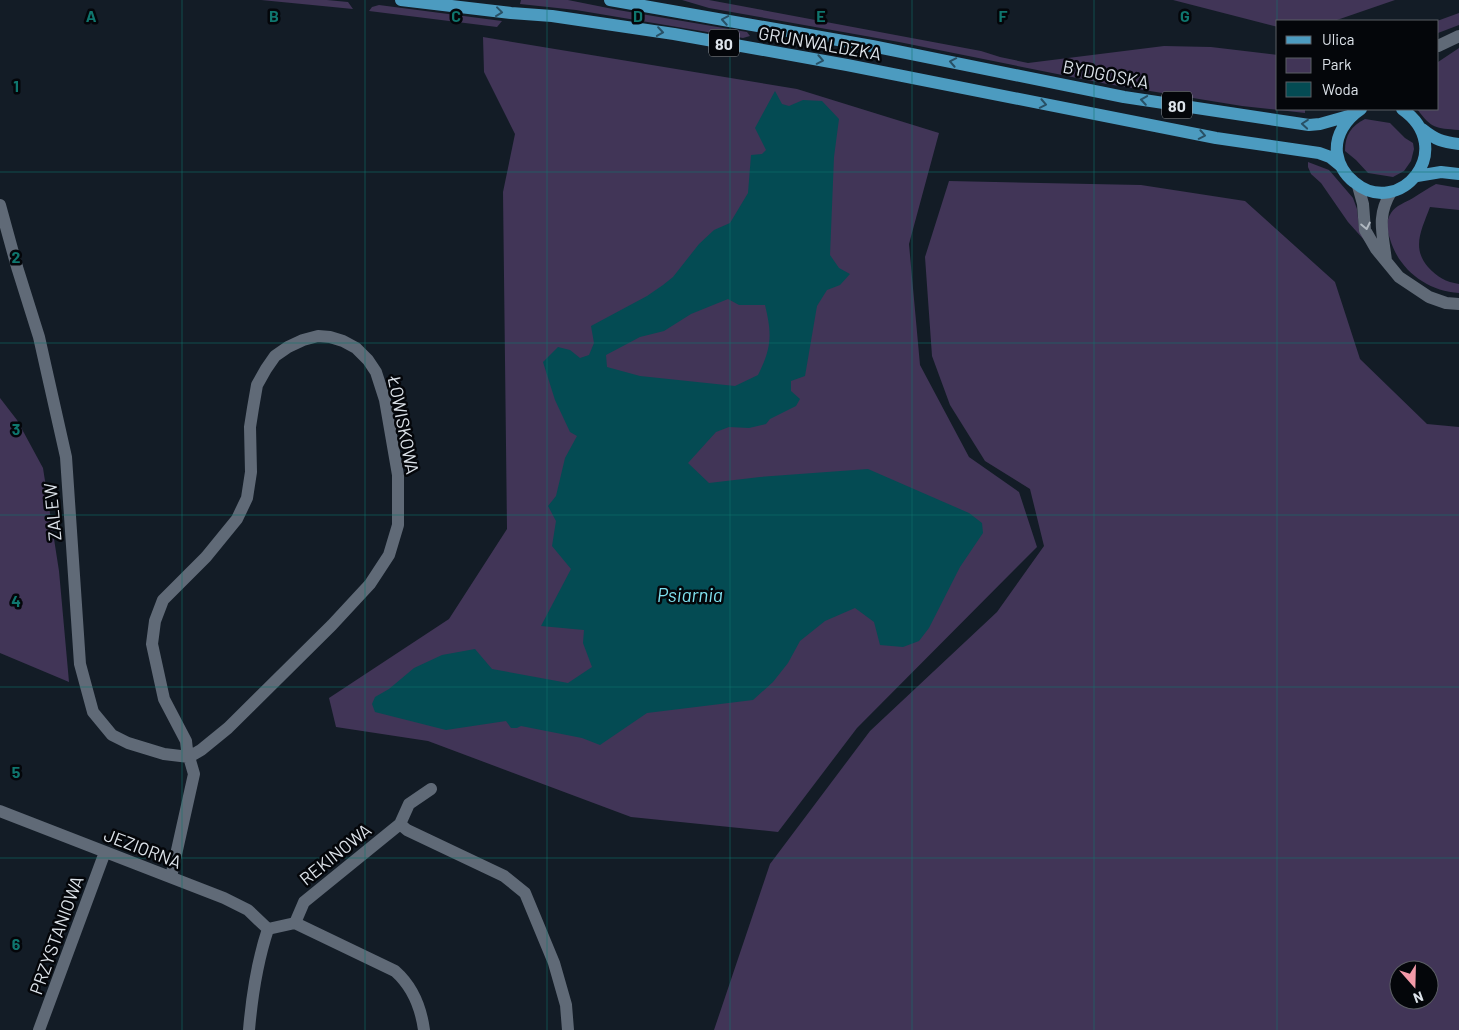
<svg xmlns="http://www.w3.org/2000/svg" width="1459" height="1030" font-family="Barlow,sans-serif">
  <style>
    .green { fill: #413557; fill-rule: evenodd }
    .water { fill: #044b53; fill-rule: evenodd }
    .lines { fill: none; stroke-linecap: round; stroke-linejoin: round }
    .street { stroke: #606a77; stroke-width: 12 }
    .primary { stroke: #4c9bc0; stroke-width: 12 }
    .oneway { stroke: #285065 }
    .oneway2 { stroke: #b1b9c2 }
    .grid { fill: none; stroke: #0f766e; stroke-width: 1; stroke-opacity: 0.55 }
    .labels { text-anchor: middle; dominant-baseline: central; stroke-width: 5; stroke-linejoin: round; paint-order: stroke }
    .shield { fill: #04060a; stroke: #9ca1a7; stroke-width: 1 }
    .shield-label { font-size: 16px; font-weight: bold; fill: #dde3ea }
    .street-label { font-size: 18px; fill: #dde3ea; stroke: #04060a }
    .water-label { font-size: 19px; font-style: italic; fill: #7fe0ee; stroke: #04060a }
    .grid-label { font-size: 16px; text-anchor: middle; font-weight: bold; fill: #0f766e; stroke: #04060a; stroke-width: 5; stroke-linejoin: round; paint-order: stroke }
  </style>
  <rect width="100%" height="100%" fill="#131c26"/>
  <!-- green -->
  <path class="green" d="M261,0H327L348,2L353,9Z
    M521,0H568L618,10L747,32L750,36L743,38L576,10L520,4Z
    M682,0H709L981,51L1000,57L1028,63L1164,46L1211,47L1278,55V109H1305V113L1242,106L1107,84L899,42L709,8Z
    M1173,0H1395L1334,21H1278V27Z
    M379,5L502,21L497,27L369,11L372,7Z
    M1459,13V25L1438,33L1437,21Z
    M483,37L797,89L939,133L909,244L920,365L969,457L1019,492L1037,547L857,728L778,832L631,817L428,741L336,727L329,698L449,619L507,529L503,192L515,134L484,72Z
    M1459,48V130C1435,128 1432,129 1417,109H1438V62Z
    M1365,119L1390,123L1405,138L1413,143L1414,149L1411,161L1404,171L1393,177L1368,173L1356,160L1345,151C1345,135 1351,126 1365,119Z
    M1308,162L1329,170L1353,198L1357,209L1359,227L1365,241L1348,222L1321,183L1311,174L1308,167Z
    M949,181L1141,185L1245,201L1335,282L1360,359L1427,424L1459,427V1030H714L770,864L870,731L997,612L1044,546L1030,489L985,461L950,405L932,356L925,257ZM1399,970H1429V1000H1399Z
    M1436,184L1459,188V210L1430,207C1422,229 1411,247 1428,267C1437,277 1446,282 1459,284V293C1427,291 1399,270 1390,239C1387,230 1385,222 1391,213C1396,205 1405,203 1413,198C1421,193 1428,188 1436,184Z
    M0,398L17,420L43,468L59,571L69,682L0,653Z"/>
  <!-- water -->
  <path class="water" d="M775,91L782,104L789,106L803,100L822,101L839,119L834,157L830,255L839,268L850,274L840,285L827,290L817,306L805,376L791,381V391L800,399L796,406L770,419L766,424L749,428L729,427L716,432L688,463L709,483L760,477L868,469L969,513L982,523L983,533L960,567L929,628L919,641L903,647L880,645L874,622L855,608L825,621L800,641L788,663L773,682L753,700L647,713L600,745L582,738L521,726L517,728H511L506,721L446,730L375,712L372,704L375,697L389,689L414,668L442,655L475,649L492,669L568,683L592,667L583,643L584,630L541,626L571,569L552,546L556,521L548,506L556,496L565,458L577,436L570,432L555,400L543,362L558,347L570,350L580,358L589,355L594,343L591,326L647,296L663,285L673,277L699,244L714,230L730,223L748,193L751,155L762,154L766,150L755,128ZM728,299L739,305H765C772,334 772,347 758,375L735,386L640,376L607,367L606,355L640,337L664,331L691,314Z"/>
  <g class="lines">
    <!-- street -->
    <path class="street" d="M1438,46L1459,36
      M1358,186L1363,204L1365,230L1376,249L1399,277L1429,297L1446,303L1459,304
      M0,205L17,267L39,337L66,457L80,664L93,712L112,735L128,743L164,754L189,757
      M1386,261C1383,233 1376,217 1391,192
      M0,811L224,898L248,910L268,929
      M400,824L407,830L504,876L525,893L554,963L566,1005L568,1030
      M171,877L194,774L187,750L186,741L164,699L152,644L155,621L163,600L206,557L237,519L247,498L251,472L250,427L253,408L257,385L266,369L275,356L288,347L303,340L318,336L330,337L343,341L356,348L368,360L376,372L385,400L398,475V525L389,555L370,584L332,625L228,728L201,750L189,757
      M295,923L395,971C412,986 421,1008 424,1030
      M268,929L295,923L304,902L400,824L409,804L431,789
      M39,1030L105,852
      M249,1030C252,995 257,962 268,929"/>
    <!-- primary -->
    <path class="primary" d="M401,0L511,13L552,16L674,34L847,65L1216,138L1319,153L1330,157L1341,166
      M610,0L872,46L1124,97L1309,125L1320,124L1352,115
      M1361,109C1346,119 1335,135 1337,153C1339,165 1345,175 1354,182C1399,220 1459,149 1402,109
      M1422,129C1436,140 1442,142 1459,144
      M1417,176L1441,172L1459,174"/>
  </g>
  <!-- one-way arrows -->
  <defs><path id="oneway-chevron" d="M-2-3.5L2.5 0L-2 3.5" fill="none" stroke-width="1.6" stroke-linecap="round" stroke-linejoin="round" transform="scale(1.25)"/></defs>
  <g class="oneway">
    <use href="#oneway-chevron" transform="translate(499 12) rotate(7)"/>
    <use href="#oneway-chevron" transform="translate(725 20) rotate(-170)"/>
    <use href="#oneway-chevron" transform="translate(660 32) rotate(8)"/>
    <use href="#oneway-chevron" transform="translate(820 60) rotate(11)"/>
    <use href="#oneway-chevron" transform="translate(953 62) rotate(-169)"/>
    <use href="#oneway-chevron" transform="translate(1144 100) rotate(-171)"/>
    <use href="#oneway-chevron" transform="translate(1043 104) rotate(11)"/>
    <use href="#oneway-chevron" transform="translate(1305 124) rotate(-175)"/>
    <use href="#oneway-chevron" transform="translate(1202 135) rotate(11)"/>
  </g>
  <use class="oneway2" href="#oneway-chevron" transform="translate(1366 226) rotate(78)"/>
  <!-- grid -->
  <path class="grid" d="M182,0V1030M365,0V1030M547,0V1030M730,0V1030M912,0V1030M1094,0V1030M1277,0V1030M0,172H1459M0,343H1459M0,515H1459M0,687H1459M0,858H1459"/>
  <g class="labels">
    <!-- shield labels -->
    <g class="shield">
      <rect x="709" y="29.5" width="30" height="27" rx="4"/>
      <rect x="1162" y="91.5" width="30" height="27" rx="4"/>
    </g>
    <g class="shield-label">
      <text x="724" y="43">80</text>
      <text x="1177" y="105">80</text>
    </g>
    <!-- street labels -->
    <g class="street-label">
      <text transform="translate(820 43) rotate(10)">GRUNWALDZKA</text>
      <text transform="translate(1106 74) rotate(11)">BYDGOSKA</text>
      <text transform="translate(404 425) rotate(79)">ŁOWISKOWA</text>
      <text transform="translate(52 512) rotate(-95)">ZALEW</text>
      <text transform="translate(143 848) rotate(21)">JEZIORNA</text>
      <text transform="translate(335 854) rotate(-39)">REKINOWA</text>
      <text transform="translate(56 935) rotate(-70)">PRZYSTANIOWA</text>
    </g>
    <!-- water labels -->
    <g class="water-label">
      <text x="690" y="594">Psiarnia</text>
    </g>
  </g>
  <g class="grid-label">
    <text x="91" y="22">A</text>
    <text x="274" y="22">B</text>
    <text x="456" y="22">C</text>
    <text x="638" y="22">D</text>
    <text x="821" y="22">E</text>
    <text x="1003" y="22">F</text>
    <text x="1185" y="22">G</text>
    <text x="16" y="92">1</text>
    <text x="16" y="263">2</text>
    <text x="16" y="435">3</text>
    <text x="16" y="607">4</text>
    <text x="16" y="778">5</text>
    <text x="16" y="950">6</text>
  </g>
  <!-- legend -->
  <rect x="1276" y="20" width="162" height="90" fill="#04060a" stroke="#5b5e64"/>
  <rect x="1286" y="36" width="25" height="8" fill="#4c9bc0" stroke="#5b5e64"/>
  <text x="1322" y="45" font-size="15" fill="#dde3ea">Ulica</text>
  <rect x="1286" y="58" width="25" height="15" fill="#413557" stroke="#5b5e64"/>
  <text x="1322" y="70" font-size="15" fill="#dde3ea">Park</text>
  <rect x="1286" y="82" width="25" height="15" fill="#044b53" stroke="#5b5e64"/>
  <text x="1322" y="95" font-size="15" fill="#dde3ea">Woda</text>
  <!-- north arrow -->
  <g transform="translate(1414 985) rotate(160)"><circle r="24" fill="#04060a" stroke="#5b5e64"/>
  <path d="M0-4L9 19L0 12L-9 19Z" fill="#f39aa8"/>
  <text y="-8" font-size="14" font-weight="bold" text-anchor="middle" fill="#dde3ea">N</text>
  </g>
</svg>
